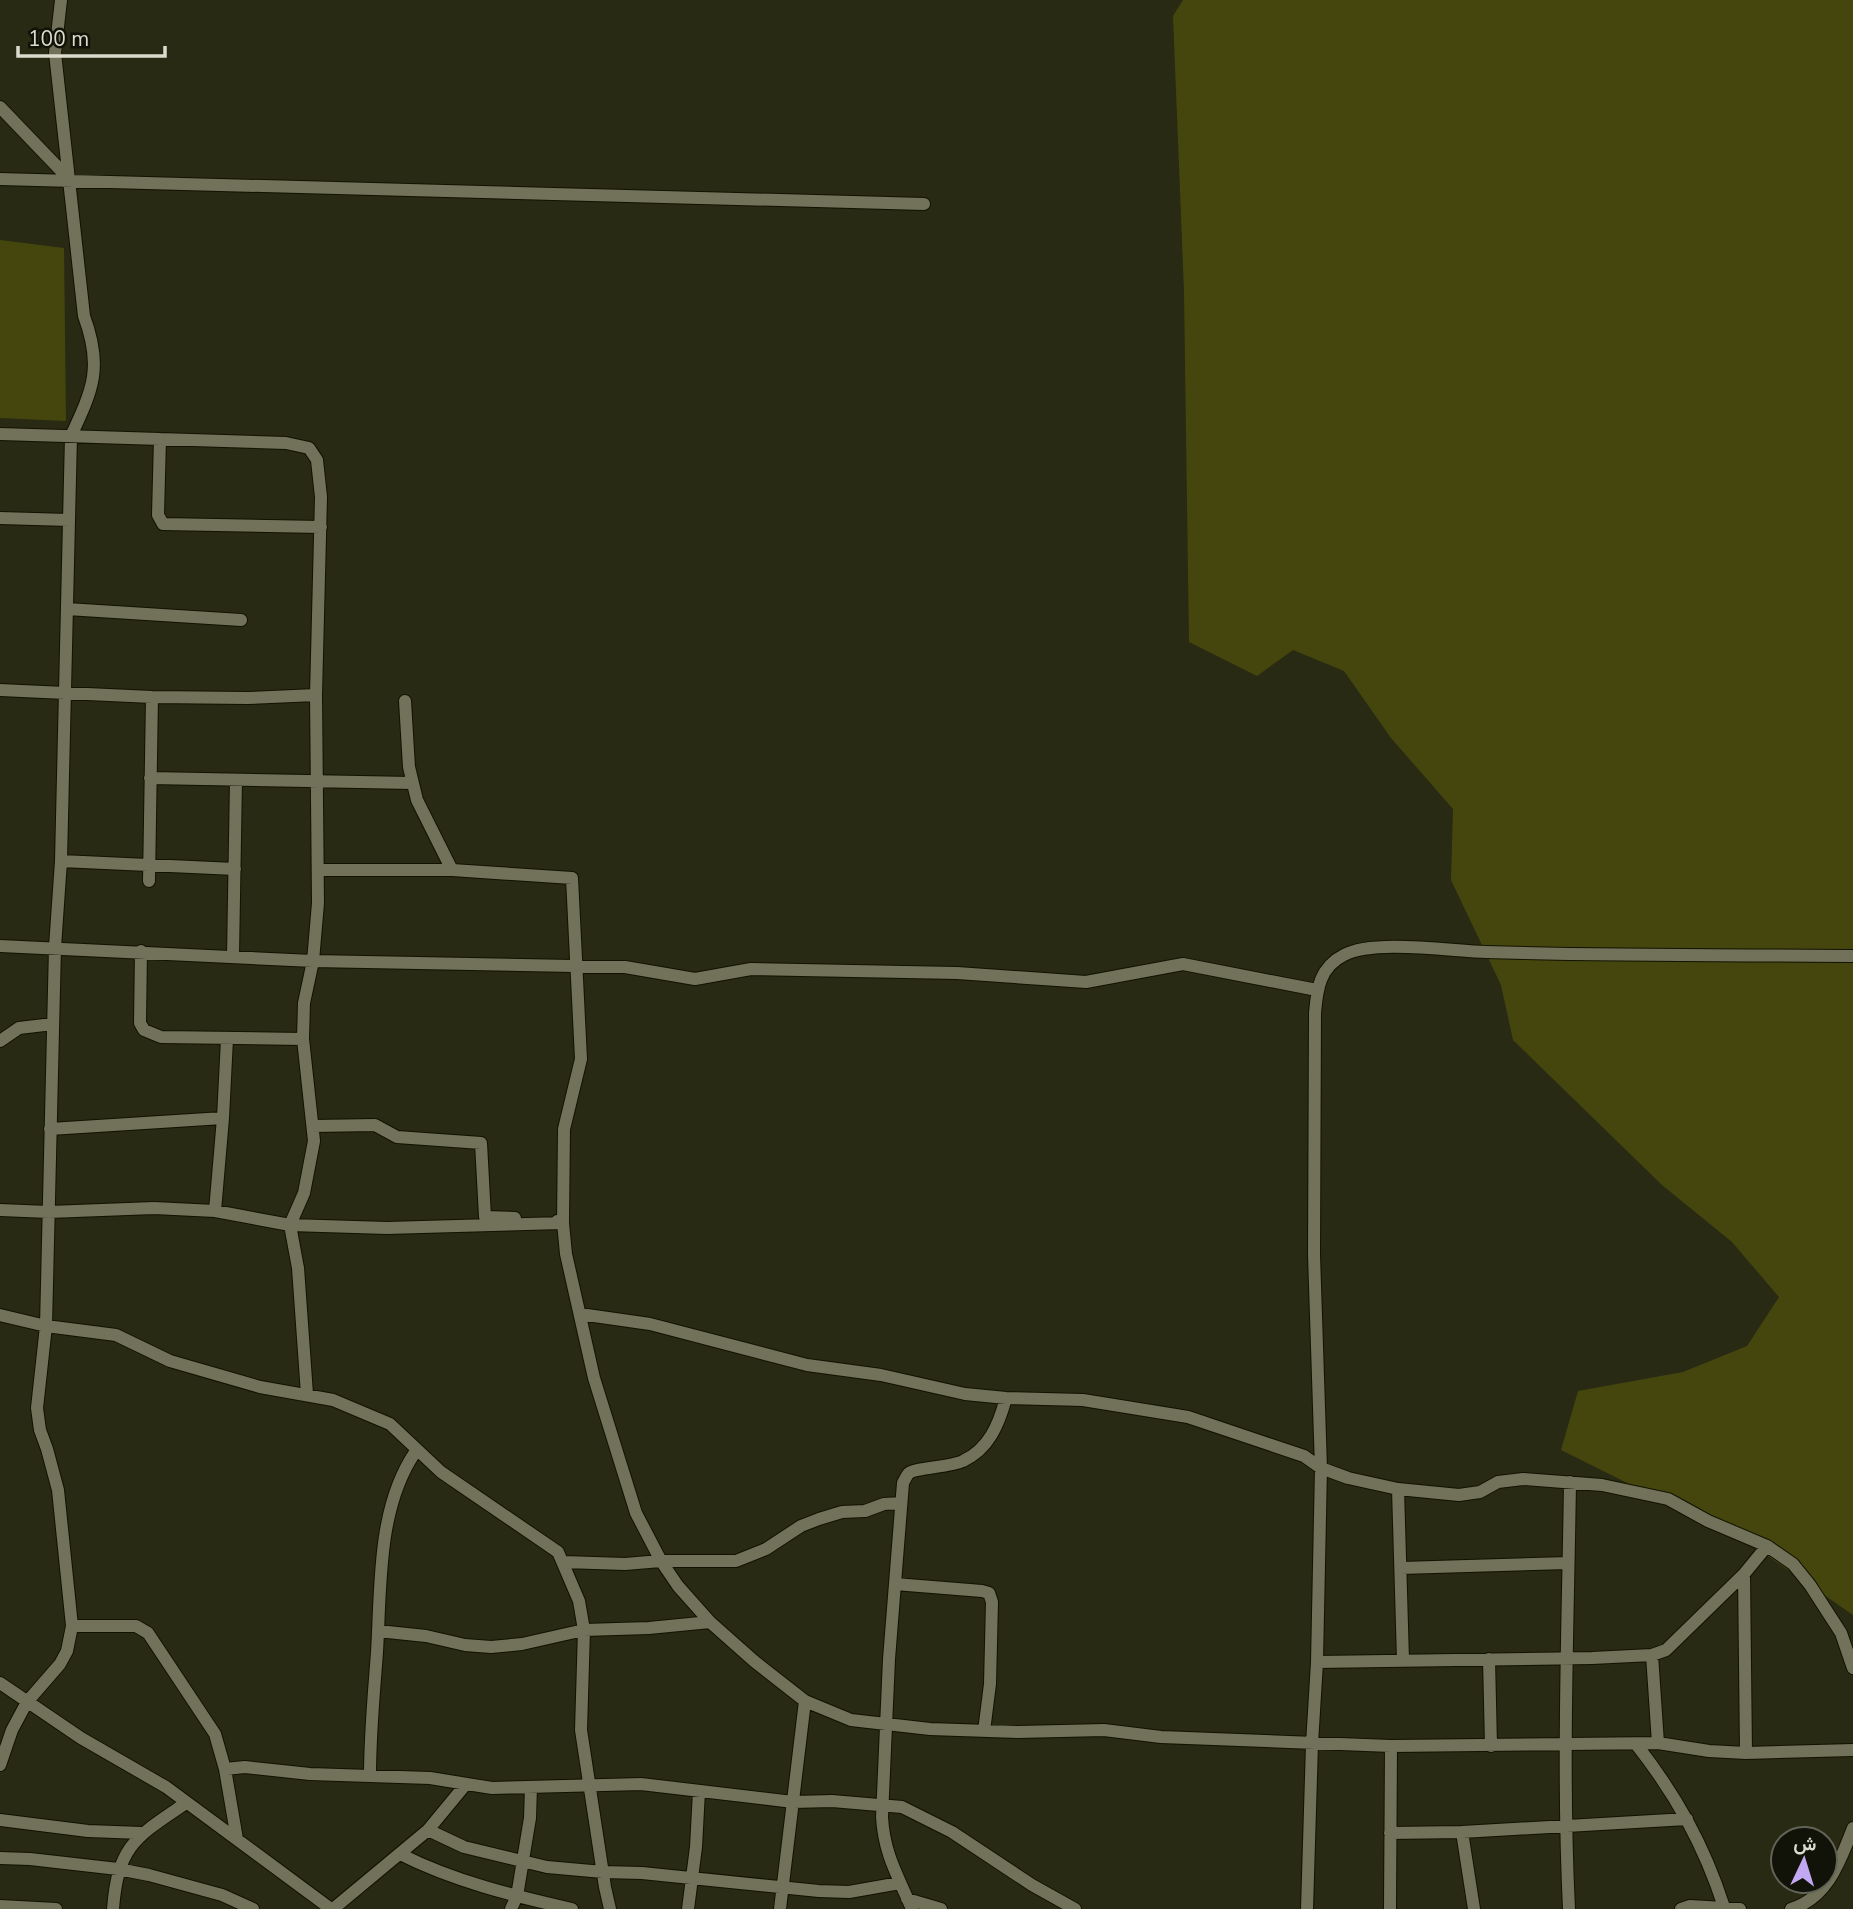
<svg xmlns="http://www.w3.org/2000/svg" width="1853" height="1909" font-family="'Nunito Sans',Vazirmatn,sans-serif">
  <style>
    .green { fill: #45460e }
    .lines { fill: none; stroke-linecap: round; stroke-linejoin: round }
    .minor-casing { stroke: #121201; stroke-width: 14 }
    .minor { stroke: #717259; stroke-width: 12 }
  </style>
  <rect width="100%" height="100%" fill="#292a13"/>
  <!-- green -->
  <path class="green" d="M1183,0H1853V1615L1752,1545L1561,1450L1578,1391L1683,1372L1747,1346L1779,1297L1732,1242L1662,1185L1513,1040L1501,985L1451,880L1453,809L1391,738L1344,671L1293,650L1257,676L1189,642L1184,291L1173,16Z
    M0,240L64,248L66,421L0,418Z"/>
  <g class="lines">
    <defs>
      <path id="minor" d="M0,107L70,180
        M0,179L924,204
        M0,434L286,443L309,448L317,460L321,497L316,695L318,903L313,961L304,1003L303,1039L314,1141L304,1193L290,1225L298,1268L307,1394
        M160,439L158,515L163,524L321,527
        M0,518L69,520
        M67,609L241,620
        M0,690L152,697L248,698L316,695
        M405,701L409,767L417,800L452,870L572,878L581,1059L564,1129L563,1223L557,1221
        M150,778L412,783
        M61,861L235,869
        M318,870H452
        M149,881L152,697
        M0,946L313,961L625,967L695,979L751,969L957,973L1086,982L1183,964L1317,990
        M141,951L140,1023L144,1030L161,1037L303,1039
        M233,956L236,780
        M0,1041L19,1028L53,1024
        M313,1126L375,1125L397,1137L481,1143L485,1217L515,1218
        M50,1129L223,1118L227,1039
        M0,1210L49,1212L154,1208L215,1211L290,1225L387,1228L563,1223L566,1254L594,1378L636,1513L661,1561L678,1586L710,1622L754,1661L805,1701L851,1720L930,1729L1018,1732L1104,1730L1161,1737L1391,1746L1658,1743L1709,1751L1746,1753L1853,1750
        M215,1211L223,1118
        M580,1314L650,1324L807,1365L881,1375L965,1394L1006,1398L1083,1400L1188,1417L1304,1456L1321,1468L1348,1478L1398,1489L1459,1495L1480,1492L1498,1482L1523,1479L1602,1485L1668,1499L1708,1521L1767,1546L1793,1564L1810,1585L1841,1633L1853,1668
        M0,1315L46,1326L116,1335L170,1361L260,1387L333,1400L390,1424L441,1472L558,1552L579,1601L584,1630L581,1730L605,1887L610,1909
        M1398,1489L1403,1660
        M564,1562L625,1564L661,1561H736L766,1549L801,1526L819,1519L842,1512L865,1511L884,1504L901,1503
        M1401,1568L1568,1563
        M1744,1574L1746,1753
        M895,1584L982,1591L989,1593L992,1602L990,1684L984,1731
        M72,1626H136L148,1633L215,1734L225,1769L237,1839
        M378,1631L426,1636L465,1645L491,1647L522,1644L584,1630L649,1628L710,1622
        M1652,1655L1658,1743
        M1489,1659L1491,1746
        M1317,1662L1592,1658L1652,1655L1666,1650L1744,1574L1767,1546
        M0,1683L81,1738L166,1787L331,1909
        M1636,1744C1676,1795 1704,1845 1724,1907
        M0,1765L12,1730L27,1702L60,1664L67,1651L72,1626L58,1490L47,1449L40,1430L37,1408L46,1326L55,947L61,861L71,436C93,389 103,367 84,316L55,53L61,0
        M225,1769L245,1767L310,1774L430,1778L492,1788L641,1784L793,1802L832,1801L902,1807L952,1832L1032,1885L1075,1909
        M370,1775C370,1733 374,1693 377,1652C381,1586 377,1507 416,1451
        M0,1820L88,1831L142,1833
        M428,1830L464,1847L547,1867L603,1872L642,1873L819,1891L849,1892L900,1883
        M1462,1832L1474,1909
        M1390,1833L1462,1832L1687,1819
        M400,1854C453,1881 514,1896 572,1909
        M0,1858L30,1859L118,1869L149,1875L222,1895L253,1909
        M907,1899L941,1909
        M0,1906L56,1909
        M113,1909C118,1845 136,1837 186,1803
        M333,1909L428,1830L466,1784
        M511,1909L517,1896L530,1818L531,1787
        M688,1909L696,1847L699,1791
        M780,1909L805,1701
        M912,1909C898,1876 884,1854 882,1817L889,1659L903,1483C904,1481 907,1475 909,1473C915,1468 951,1467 963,1461C989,1449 999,1424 1006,1398
        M1307,1909L1312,1744L1317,1662L1321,1468L1314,1255L1315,1013C1317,988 1320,967 1344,955C1374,939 1451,951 1486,952C1608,956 1731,955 1853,956
        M1390,1909L1391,1746
        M1569,1909C1562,1767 1568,1624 1570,1482
        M1681,1909L1690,1906L1740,1909
        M1791,1909C1828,1898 1840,1861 1853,1828"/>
    </defs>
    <!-- minor casing -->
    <use href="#minor" class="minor-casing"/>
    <!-- minor -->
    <use href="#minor" class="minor"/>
  </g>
  <!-- north arrow -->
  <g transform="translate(1804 1860) rotate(4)"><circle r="33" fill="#111208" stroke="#626357" stroke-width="2"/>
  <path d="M0-5L12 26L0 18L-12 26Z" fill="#c2a8f3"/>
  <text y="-10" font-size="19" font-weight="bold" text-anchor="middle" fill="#dbdcce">ش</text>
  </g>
  <!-- scale -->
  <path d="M18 46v10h147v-10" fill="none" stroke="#dbdcce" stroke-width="3.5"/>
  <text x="28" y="46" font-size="21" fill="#dbdcce" stroke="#111208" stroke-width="5" paint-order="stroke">100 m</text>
</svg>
